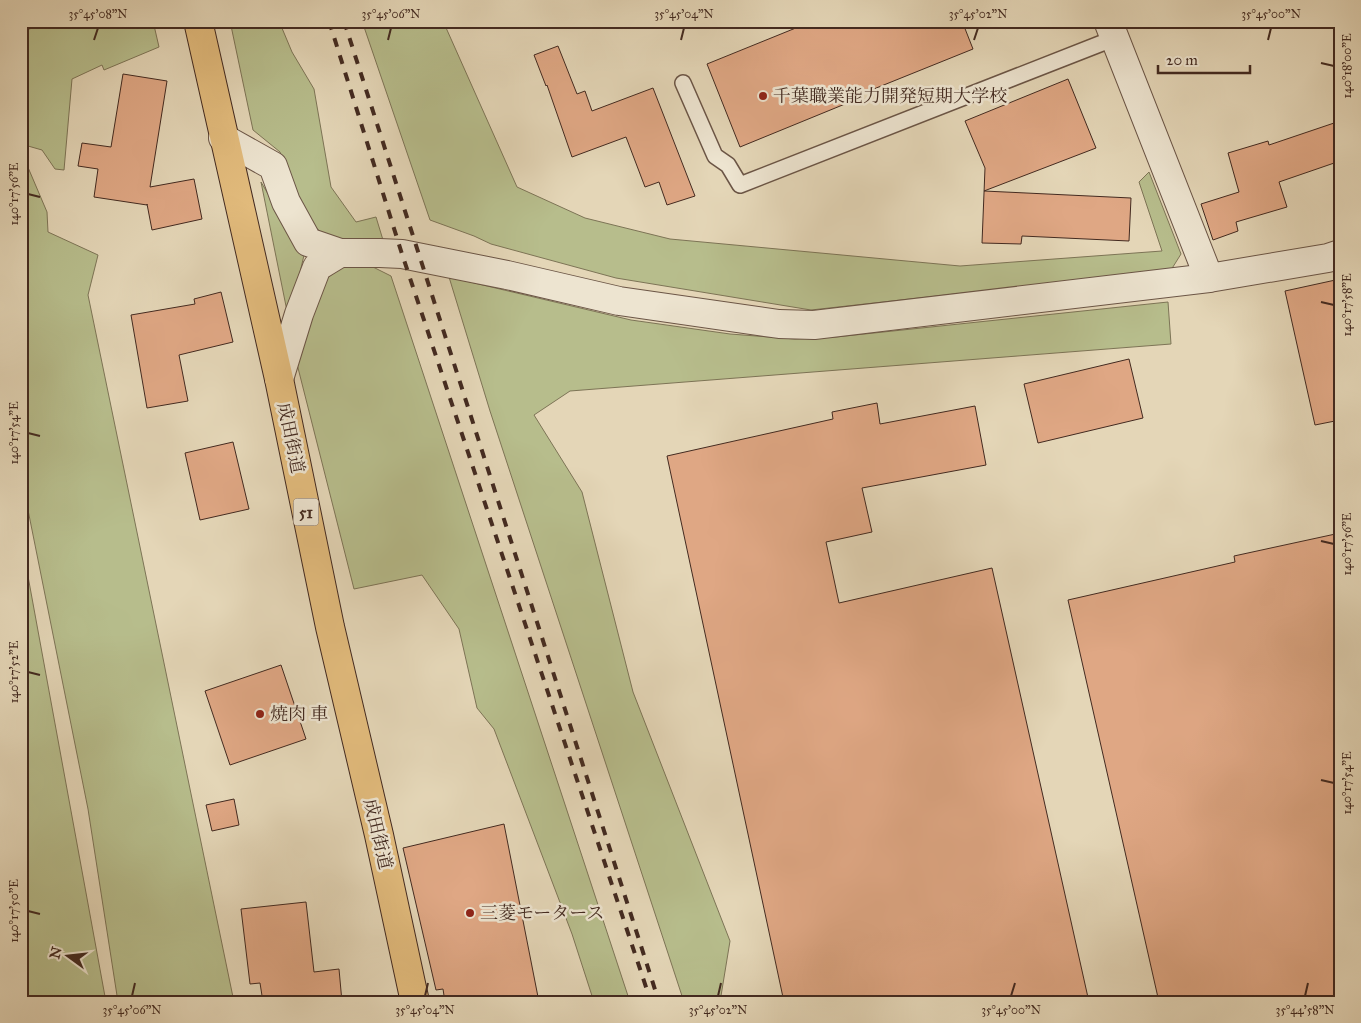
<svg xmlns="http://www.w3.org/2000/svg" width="1361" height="1023" font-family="'IM FELL Great Primer','Noto Serif JP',serif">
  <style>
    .green { fill: #b7bd8c; stroke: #7d7456 }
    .building { fill: #dfa784; stroke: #432a20 }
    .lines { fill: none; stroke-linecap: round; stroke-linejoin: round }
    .service-casing { stroke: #6b5546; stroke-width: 18 }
    .minor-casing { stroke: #6b5546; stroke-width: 30 }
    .tertiary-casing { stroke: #6b5546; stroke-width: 30 }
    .trunk-casing { stroke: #432a20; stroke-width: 30 }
    .service { stroke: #ede4d0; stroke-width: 15 }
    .minor { stroke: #ede4d0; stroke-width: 28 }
    .tertiary { stroke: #ede4d0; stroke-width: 28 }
    .trunk { stroke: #e2bb7c; stroke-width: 28 }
    .rail { stroke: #432a20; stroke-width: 4; stroke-dasharray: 9 9; stroke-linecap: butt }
    .ticks { fill: none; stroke: #432a20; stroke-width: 2 }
    .poi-dot { fill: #8f2418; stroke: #ede4d0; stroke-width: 2 }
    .labels { text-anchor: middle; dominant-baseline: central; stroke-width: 5; stroke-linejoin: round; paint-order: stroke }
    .shield { fill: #ede4d0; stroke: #766255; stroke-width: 1 }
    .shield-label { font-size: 16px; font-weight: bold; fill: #432a20 }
    .poi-label { font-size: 18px; fill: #432a20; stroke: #ede4d0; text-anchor: start }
    .street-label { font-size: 18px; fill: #432a20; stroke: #ede4d0 }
    .neatline { fill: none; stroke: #432a20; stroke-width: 2 }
    .ticks-label { font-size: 12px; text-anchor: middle; fill: #432a20 }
  </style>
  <rect width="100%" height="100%" fill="#e4d6b7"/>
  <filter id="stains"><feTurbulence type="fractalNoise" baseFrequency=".004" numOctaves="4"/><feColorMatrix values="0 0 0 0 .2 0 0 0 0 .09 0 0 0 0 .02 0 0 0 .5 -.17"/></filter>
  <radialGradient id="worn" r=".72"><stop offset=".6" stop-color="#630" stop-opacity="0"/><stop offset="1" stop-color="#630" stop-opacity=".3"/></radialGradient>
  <!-- green -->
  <path class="green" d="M47,21H153L159,47L104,70L102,65L72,79L64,170L55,169L42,150L21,144V33Z
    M230,21H279L292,52L314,89L331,187L356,222L376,217L383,240L354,241L326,236L315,227L300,204L280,152L253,130Z
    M362,21H443L517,187L585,218L670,239L960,266L1162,251L1139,182L1149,172L1181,254L1171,270L811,310L616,278L491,244L474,236L430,220Z
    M21,158H24L47,212L48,232L98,255L88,295L234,1002H118L88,809L21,475Z
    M261,182L304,255L289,321Z
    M343,265L373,267L391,276L630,1002H594L572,934L494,729L477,708L459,629L422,575L354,589L295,356L316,288Z
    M449,277L631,320L730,334L795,339L836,337L1168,302L1171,344L570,391L534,415L582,492L633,692L730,941L720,1002H684L490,411Z
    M21,538L106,1002H21Z"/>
  <!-- building -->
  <path class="building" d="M813,21H962L973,49L844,101L845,104L740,147L707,64Z
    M558,46L577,94L585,91L592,111L653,88L695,196L667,205L659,182L645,187L626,137L572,157L547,85L546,86L534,55Z
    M123,74L167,81L150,187L194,179L202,219L152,230L147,204V205L94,197L98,169L78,166L82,143L111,147Z
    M1068,79L1096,148L984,191L1131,198L1129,241L1022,236L1021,244L982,243L985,168L965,121Z
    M1340,121V161L1279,182L1287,207L1236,222L1238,231L1213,240L1201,204L1239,192L1228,153L1268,141L1269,145Z
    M1340,279V420L1315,425L1285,291Z
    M221,292L233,342L179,355L188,401L147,408L131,315L195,304L194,299Z
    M1129,359L1143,418L1038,443L1024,384Z
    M877,403L880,424L975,406L986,465L862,488L872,532L826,542L839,603L992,568L1089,1002H784L667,456L833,419L832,412Z
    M233,442L249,509L200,520L185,453Z
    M1340,533V1002H1159L1068,600L1235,562L1234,556Z
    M281,665L306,739L230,765L205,691Z
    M234,799L239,825L212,831L206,805Z
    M504,824L539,1002H445L443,989L436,990L403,848Z
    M306,902L314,972L339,969L342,1002H263L260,983L250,984L241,909Z"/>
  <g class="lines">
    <defs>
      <path id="service" d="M683,83L715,156L728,165L740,185L1115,38"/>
      <path id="minor" d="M223,138L273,166L286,202L308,242L340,253L317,267L299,314L279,379
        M340,253H380L402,254L507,275L619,301L779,324L814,325L1209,278L1328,258L1340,254"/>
      <path id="tertiary" d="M1108,21L1209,278"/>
      <path id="trunk" d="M198,21L279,379L330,627L379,835L415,1002"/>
    </defs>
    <!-- service casing -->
    <use href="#service" class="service-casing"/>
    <!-- minor casing -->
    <use href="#minor" class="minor-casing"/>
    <!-- tertiary casing -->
    <use href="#tertiary" class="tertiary-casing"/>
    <!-- trunk casing -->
    <use href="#trunk" class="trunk-casing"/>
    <!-- service -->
    <use href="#service" class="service"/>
    <!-- minor -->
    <use href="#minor" class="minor"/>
    <!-- tertiary -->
    <use href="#tertiary" class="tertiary"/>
    <!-- trunk -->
    <use href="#trunk" class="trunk"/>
    <!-- rail -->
    <path class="rail" d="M329,21L402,254L651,1002
      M344,21L659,1002"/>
  </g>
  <!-- ticks -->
  <path class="ticks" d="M94,40L98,28M388,40L391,28M681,40L684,28M974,40L978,28M1268,40L1271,28M1321,63L1334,66M28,194L40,197M1321,302L1334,305M28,433L40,436M1321,541L1334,544M28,672L40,675M1321,780L1334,783M28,911L40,914M132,996L135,983M425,996L428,983M718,996L721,983M1011,996L1015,983M1305,996L1308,983"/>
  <!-- markers -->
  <g class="poi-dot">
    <circle cx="763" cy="96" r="5"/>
    <circle cx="260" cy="714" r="5"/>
    <circle cx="470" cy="913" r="5"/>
  </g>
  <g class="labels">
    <!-- shield labels -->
    <rect class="shield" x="293.5" y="498.5" width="25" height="27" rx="4"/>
    <g class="shield-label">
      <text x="306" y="512">51</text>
    </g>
    <!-- poi labels -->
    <g class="poi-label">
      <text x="773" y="96">千葉職業能力開発短期大学校</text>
      <text x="270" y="714">焼肉 車</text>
      <text x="480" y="913">三菱モータース</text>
    </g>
    <!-- street labels -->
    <g class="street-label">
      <text transform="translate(291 438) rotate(78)">成田街道</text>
      <text transform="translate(378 834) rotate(77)">成田街道</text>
    </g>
  </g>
  <!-- margin -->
  <rect width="1361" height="1023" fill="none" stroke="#e4d6b7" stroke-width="55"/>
  <!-- north arrow -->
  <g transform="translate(68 956) rotate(285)" stroke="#ede4d0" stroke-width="4" paint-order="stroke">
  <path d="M0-4L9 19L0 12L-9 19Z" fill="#432a20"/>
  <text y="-8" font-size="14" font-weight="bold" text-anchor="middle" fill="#432a20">N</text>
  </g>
  <!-- scale -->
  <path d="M1158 65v8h92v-8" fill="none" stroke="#432a20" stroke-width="2.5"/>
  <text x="1166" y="65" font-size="15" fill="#432a20" stroke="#ede4d0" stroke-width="4" paint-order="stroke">20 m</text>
  <rect x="28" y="28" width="1306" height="968" class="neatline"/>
  <g class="ticks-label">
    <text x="98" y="18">35°45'08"N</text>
    <text x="391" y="18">35°45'06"N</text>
    <text x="684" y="18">35°45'04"N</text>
    <text x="978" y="18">35°45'02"N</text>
    <text x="1271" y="18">35°45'00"N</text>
    <text transform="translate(1347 66) rotate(-90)" y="4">140°18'00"E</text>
    <text transform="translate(14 194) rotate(-90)" y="4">140°17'56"E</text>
    <text transform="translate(1347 305) rotate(-90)" y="4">140°17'58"E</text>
    <text transform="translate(14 433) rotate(-90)" y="4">140°17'54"E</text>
    <text transform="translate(1347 544) rotate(-90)" y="4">140°17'56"E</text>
    <text transform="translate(14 672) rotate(-90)" y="4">140°17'52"E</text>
    <text transform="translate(1347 783) rotate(-90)" y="4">140°17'54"E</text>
    <text transform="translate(14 911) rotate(-90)" y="4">140°17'50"E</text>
    <text x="132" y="1014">35°45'06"N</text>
    <text x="425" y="1014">35°45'04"N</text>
    <text x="718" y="1014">35°45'02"N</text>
    <text x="1011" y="1014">35°45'00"N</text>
    <text x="1305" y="1014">35°44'58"N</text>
  </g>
  <rect width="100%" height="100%" filter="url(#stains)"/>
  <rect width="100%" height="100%" fill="url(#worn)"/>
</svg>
